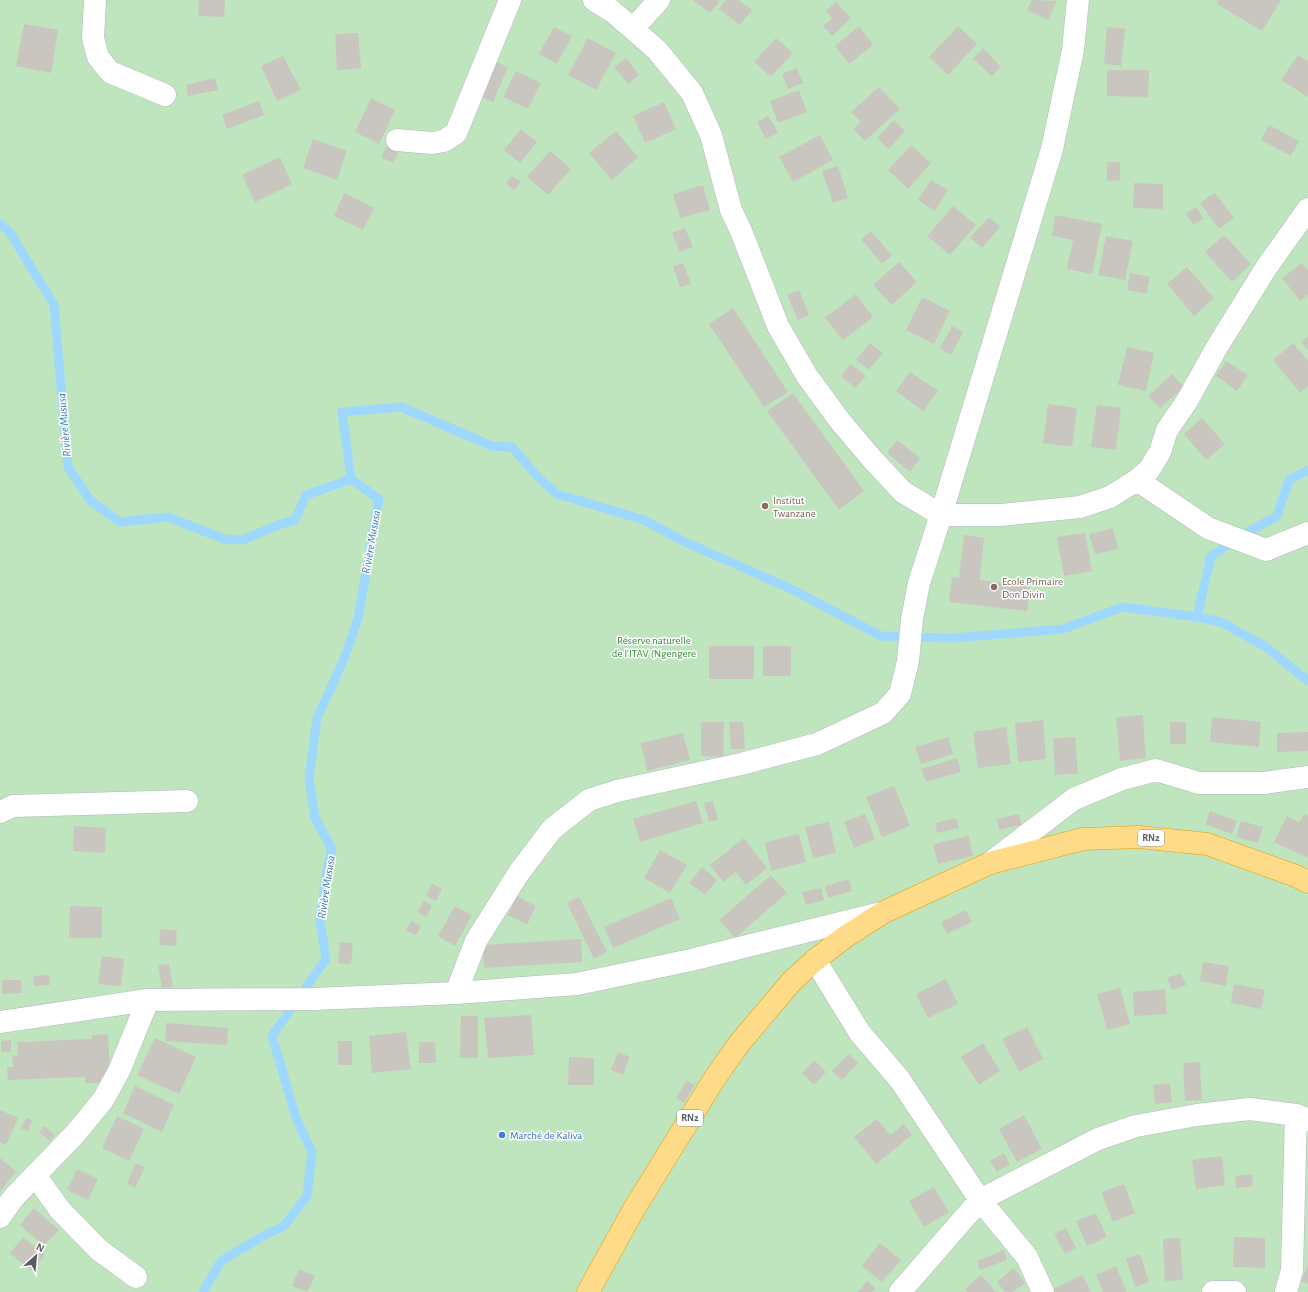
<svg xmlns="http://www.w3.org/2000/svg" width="1308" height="1292" font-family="'Alegreya Sans',sans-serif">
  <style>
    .green { fill: #bee5bd }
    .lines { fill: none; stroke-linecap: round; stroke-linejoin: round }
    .stream { stroke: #9ed8ff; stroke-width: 9 }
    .building { fill: #c9c6c0 }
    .street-casing { stroke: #b4b7bc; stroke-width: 23 }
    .highway-casing { stroke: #ed9b00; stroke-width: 23 }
    .street { stroke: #fff; stroke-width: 22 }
    .highway { stroke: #fddb88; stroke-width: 22 }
    .education-dot { fill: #8d6e63; stroke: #fff; stroke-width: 1.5 }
    .shop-dot { fill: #3f7fe0; stroke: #fff; stroke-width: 1.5 }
    .labels { text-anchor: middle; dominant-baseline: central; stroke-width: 3; stroke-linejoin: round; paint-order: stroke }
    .shield { fill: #fff; stroke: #8b8e91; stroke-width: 1 }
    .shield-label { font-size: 10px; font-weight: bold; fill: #595d62 }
    .education-label { font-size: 11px; fill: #785e54; stroke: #fff; text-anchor: start }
    .park-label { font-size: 11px; fill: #358536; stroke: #fff }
    .shop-label { font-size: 11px; fill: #366cbe; stroke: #fff; text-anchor: start }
    .water-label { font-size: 12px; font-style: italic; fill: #3c78b0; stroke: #fff }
  </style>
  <rect width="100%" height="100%" fill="#edeae1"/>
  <!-- green -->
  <path class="green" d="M0,0H1308V1292H0Z"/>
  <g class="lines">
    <!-- stream -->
    <path class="stream" d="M0,224L9,231L54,305L68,467L91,501L120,522L168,517L224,539L242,540L281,524L295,520L306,495L351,479
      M351,479L342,412L401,407L492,446L512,447L537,476L557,494L644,520L685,542L787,587L881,636L952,638L1063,629L1123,607L1197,617L1221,622L1266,647L1308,681
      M1197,617L1211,556L1239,537L1277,516L1289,480L1308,470
      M203,1292L221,1261L263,1236L284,1226L307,1196L312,1152L296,1118L272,1036L326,959L320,919L328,864L332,849L315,818L309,778L317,718L344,659L358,618L379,499L351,479"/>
  </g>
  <!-- building -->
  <path class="building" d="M199,0H225L224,17L198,16Z
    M693,0H717L719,2L710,13Z
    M726,0H739L752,10L740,25L719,9Z
    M1032,0L1057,1L1048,20L1027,10Z
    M1219,0H1281L1262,31L1217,4Z
    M836,2L851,18L832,36L823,26L832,18L826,11Z
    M24,24L58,30L51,73L16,66Z
    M859,26L873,45L849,64L835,46Z
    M958,26L977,44L948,75L929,57Z
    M554,27L572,36L557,64L539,54Z
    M1107,27L1125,29L1121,66L1104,64Z
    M358,33L361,68L337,70L335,34Z
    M588,38L616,53L596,90L568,75Z
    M776,38L793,53L771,77L754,62Z
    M983,48L1001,67L992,76L973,59Z
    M1298,55L1308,62V97L1281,80Z
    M283,56L301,90L277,101L261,66Z
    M626,58L639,75L628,84L614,67Z
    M493,61L508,67L493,102L477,95Z
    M797,68L803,83L788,89L782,74Z
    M1107,70H1149L1148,97L1107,96Z
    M516,71L541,83L528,109L503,97Z
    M215,78L218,90L188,96L186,85Z
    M879,87L900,109L865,141L853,129L861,122L851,112Z
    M799,90L807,112L778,123L770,101Z
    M371,98L395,110L379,144L355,132Z
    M259,101L264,115L227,129L222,115Z
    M664,102L676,129L645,143L633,116Z
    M768,116L778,132L766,139L757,122Z
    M894,120L905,131L889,149L877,138Z
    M1269,125L1299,141L1291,156L1261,140Z
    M521,129L537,142L520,163L504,150Z
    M616,131L638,157L612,180L589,153Z
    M820,135L833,160L793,182L779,157Z
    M313,139L347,151L337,180L303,168Z
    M388,144L400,149L393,163L381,157Z
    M911,145L931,163L908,189L888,170Z
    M550,151L571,169L548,195L527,177Z
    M280,157L292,184L255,202L242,175Z
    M1107,162H1120V180L1107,181Z
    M838,166L848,198L833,203L822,171Z
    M512,176L521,182L514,190L506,183Z
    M931,180L948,190L935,211L918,200Z
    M1134,183L1163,184V209L1133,208Z
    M703,185L710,210L680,218L673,194Z
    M344,193L374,208L363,230L334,216Z
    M1215,193L1234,218L1219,229L1200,203Z
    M953,206L976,225L950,255L927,236Z
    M1197,207L1203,219L1193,225L1186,213Z
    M1055,215L1102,224L1092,274L1067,269L1073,240L1052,236Z
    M989,217L1000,227L982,248L970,238Z
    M685,228L693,247L680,252L672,233Z
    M871,231L892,255L882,264L861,239Z
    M1224,235L1251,264L1232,282L1205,252Z
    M1106,236L1133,241L1125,280L1098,275Z
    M899,262L917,282L892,305L873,285Z
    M683,263L691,284L680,287L673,266Z
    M1302,263L1308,270V295L1300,301L1282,278Z
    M1187,267L1214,298L1194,316L1167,284Z
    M1130,273L1150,277L1147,294L1127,290Z
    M799,290L809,315L798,320L787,295Z
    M856,294L873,317L843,340L825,318Z
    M922,297L950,311L934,344L906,330Z
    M733,308L788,392L764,407L709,324Z
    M952,326L963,332L951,355L940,348Z
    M1308,336V350L1301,342Z
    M870,343L883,353L869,370L856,360Z
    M1293,343L1308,361V386L1300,393L1273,360Z
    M1127,347L1154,353L1146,391L1118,385Z
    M1226,361L1248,375L1237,391L1216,376Z
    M851,364L866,376L855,388L841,376Z
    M910,372L938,391L923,411L896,391Z
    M1172,374L1184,387L1160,408L1148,396Z
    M793,393L864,491L839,510L767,411Z
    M1048,404L1077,408L1072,447L1043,443Z
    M1097,405L1121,408L1116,450L1091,447Z
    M1202,418L1225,444L1206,460L1184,434Z
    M897,440L920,458L910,472L887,453Z
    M1113,528L1118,549L1095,554L1089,534Z
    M1085,533L1092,571L1064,576L1057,537Z
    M964,535L984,538L980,580L1030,586L1027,611L949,602L952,577L959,578Z
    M709,646H754V679H709Z
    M763,646H791V676H763Z
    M1143,715L1146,758L1120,761L1116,717Z
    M1212,717L1261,722L1259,747L1210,742Z
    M1043,720L1046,759L1018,762L1015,723Z
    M701,722H724L723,757L701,756Z
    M729,722H743L745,749H731Z
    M1170,722H1186V744H1170Z
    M1006,727L1011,764L978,768L973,732Z
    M1308,732V751L1277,752V733Z
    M683,733L690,760L647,771L641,743Z
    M948,737L953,754L921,764L915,747Z
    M1075,737L1078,774L1055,775L1053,738Z
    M957,758L961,772L926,782L921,769Z
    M894,786L910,826L882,837L866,797Z
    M696,801L703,823L640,842L633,819Z
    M713,801L718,820L709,822L704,803Z
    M1210,811L1237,821L1232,834L1205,824Z
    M865,814L875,839L854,848L844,822Z
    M1019,814L1022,825L999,830L996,819Z
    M1304,814L1308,816V858L1274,842L1287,816L1299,823Z
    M956,818L959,828L937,833L935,823Z
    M1241,821L1263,827L1258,843L1236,837Z
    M829,822L836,853L813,858L805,827Z
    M74,826L106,828L105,853L73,851Z
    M799,834L806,862L771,871L765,842Z
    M969,836L973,856L938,864L933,844Z
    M744,838L767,868L746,885L736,872L723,882L710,865Z
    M660,850L687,865L670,893L644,878Z
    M702,867L717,880L705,895L689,883Z
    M771,875L787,893L735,938L719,920Z
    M849,879L852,891L828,898L825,886Z
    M432,884L442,889L436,901L426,896Z
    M821,888L824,900L806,905L802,892Z
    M517,896L536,906L527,925L508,915Z
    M579,897L607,952L594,959L567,903Z
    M671,898L680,919L613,948L604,927Z
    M424,901L432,906L426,917L417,912Z
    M70,906L102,907V938H69Z
    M455,906L472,915L455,946L438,936Z
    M966,910L972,922L947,934L941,922Z
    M411,921L421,926L416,935L406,930Z
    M160,929L177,930L176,946L159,945Z
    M581,939L582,962L484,968L482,945Z
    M340,942L353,943L351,964L338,963Z
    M102,956L124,959L121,986L98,984Z
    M1203,962L1229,966L1226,986L1200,981Z
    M169,964L173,987L162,988L158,965Z
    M1181,973L1186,985L1172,990L1167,978Z
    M49,975L50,985L34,986L33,976Z
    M946,979L958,1004L928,1018L916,994Z
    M2,980H21L22,993L2,994Z
    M1234,984L1265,990L1261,1009L1231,1003Z
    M1120,988L1130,1024L1107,1030L1097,994Z
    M1165,989L1167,1014L1134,1016L1133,992Z
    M531,1015L534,1055L488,1058L484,1018Z
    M461,1016H478V1058H460Z
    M166,1023L228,1028L227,1045L165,1041Z
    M1027,1027L1043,1059L1019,1072L1002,1039Z
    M406,1032L411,1069L372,1073L369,1036Z
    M108,1034L110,1077H101V1083H85V1077L8,1080L7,1067H13L12,1056L18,1055L17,1042L92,1039V1035Z
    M155,1038L196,1057L179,1094L137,1075Z
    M11,1040V1052H1V1041Z
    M338,1041H352V1065H338Z
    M419,1042H435L436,1063H419Z
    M983,1043L1000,1071L979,1085L961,1057Z
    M618,1052L630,1057L623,1075L611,1070Z
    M849,1054L858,1063L842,1080L832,1071Z
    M569,1057L594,1058V1085H568Z
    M814,1060L826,1072L814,1085L802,1073Z
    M1200,1062L1202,1100L1185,1101L1183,1063Z
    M686,1081L695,1085L684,1103L676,1098Z
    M1170,1083L1172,1102L1155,1104L1153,1085Z
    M135,1086L174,1105L162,1132L123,1113Z
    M0,1110L18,1118L6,1145L0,1142Z
    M1024,1115L1042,1149L1017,1162L999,1129Z
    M117,1116L144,1129L129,1161L102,1148Z
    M26,1118L32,1120L28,1131L21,1129Z
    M877,1119L890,1135L904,1124L912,1135L876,1164L854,1137Z
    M45,1126L55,1135L50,1141L39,1132Z
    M1004,1153L1010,1164L997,1172L990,1161Z
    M1222,1156L1225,1185L1196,1189L1192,1160Z
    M0,1158L16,1171L0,1192Z
    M136,1163L145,1167L135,1188L127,1183Z
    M77,1169L98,1179L88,1200L67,1190Z
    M1252,1174L1253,1186L1236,1188L1235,1176Z
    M1124,1184L1135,1213L1113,1222L1101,1192Z
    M934,1187L949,1212L924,1227L909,1201Z
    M34,1208L59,1230L44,1246L20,1225Z
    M1096,1213L1107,1237L1087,1246L1076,1221Z
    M1066,1228L1076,1248L1065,1254L1054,1234Z
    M23,1237L45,1255L32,1271L10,1253Z
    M1234,1237L1265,1238V1268L1233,1267Z
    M1180,1238L1183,1280L1165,1281L1163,1239Z
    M880,1243L901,1260L882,1282L862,1266Z
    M1004,1250L1007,1260L980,1270L977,1261Z
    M1140,1254L1149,1282L1135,1287L1126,1258Z
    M1308,1265V1284L1301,1281Z
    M1116,1266L1127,1292H1103L1096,1275Z
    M1014,1268L1025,1283L1013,1292H1005L997,1282Z
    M299,1269L315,1276L307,1292L292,1286Z
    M981,1275L996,1292H968L965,1289Z
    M1082,1275L1091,1292H1054L1053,1289Z
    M867,1281L875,1288L872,1292H858Z"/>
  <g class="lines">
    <defs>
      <path id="street" d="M95,0L93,38L98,57L110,72L165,95
        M594,0L612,11L657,50L692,93L711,135L731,210L741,231L778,326L807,376L840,421L873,460L903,492L941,515H1001L1080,507L1110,497L1137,480L1149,470L1160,452L1167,430L1187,401L1217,347L1266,268L1308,209
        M633,29L659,0
        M397,140L432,143L444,141L456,133L510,0
        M1137,480L1208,528L1266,550L1308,533
        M0,812L13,806L187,801
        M990,863L1074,799L1122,779L1156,770L1199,783H1264L1308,777
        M815,960L860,1033L900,1080L980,1200L1027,1257L1043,1292
        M456,993L476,941L518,874L552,829L589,800L617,791L741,764L817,744L883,713L900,694L908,661L912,619L919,583L941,515L1052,149L1073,50L1078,0
        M0,1022L148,1000L314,999L456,993L577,984L691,960L881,913
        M35,1175L60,1210L99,1250L136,1277
        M0,1217L14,1197L75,1134L103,1100L119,1071L148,1000
        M900,1292L980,1200L1098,1139L1136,1126L1197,1115L1250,1109L1296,1115L1308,1120
        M1213,1292H1235
        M1286,1292L1292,1270L1296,1115"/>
      <path id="highway" d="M588,1292L634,1209L713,1081L738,1045L791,982L815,960L845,937L884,912L990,863L1083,839L1139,837L1207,844L1296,876L1308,882"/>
    </defs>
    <!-- street casing -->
    <use href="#street" class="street-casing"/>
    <!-- highway casing -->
    <use href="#highway" class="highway-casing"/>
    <!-- street -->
    <use href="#street" class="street"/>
    <!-- highway -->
    <use href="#highway" class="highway"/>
  </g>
  <!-- markers -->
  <g class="education-dot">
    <circle cx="765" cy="506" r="4"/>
    <circle cx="994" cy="587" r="4"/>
  </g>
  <circle class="shop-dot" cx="502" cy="1135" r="4"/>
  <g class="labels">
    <!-- shield labels -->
    <g class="shield">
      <rect x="1138" y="830" width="26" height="16" rx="3"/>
      <rect x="677" y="1110" width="26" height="16" rx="3"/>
    </g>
    <g class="shield-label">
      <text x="1151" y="838">RN2</text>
      <text x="690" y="1118">RN2</text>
    </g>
    <!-- education labels -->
    <g class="education-label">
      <text x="773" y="500">Institut<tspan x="773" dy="13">Twanzane</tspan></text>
      <text x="1002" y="581">Ecole Primaire<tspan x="1002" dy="13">Don Divin</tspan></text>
    </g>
    <!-- park labels -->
    <g class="park-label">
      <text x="654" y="640">Réserve naturelle<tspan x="654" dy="13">de l'ITAV (Ngengere</tspan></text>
    </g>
    <!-- shop labels -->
    <g class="shop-label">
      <text x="510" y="1135">Marché de Kaliva</text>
    </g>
    <!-- water labels -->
    <g class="water-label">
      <text transform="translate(64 425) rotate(-95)">Rivière Mususa</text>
      <text transform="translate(371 542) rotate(-80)">Rivière Mususa</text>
      <text transform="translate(326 887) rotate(-81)">Rivière Mususa</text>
    </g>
  </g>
  <!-- north arrow -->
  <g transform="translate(36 1256) rotate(27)" stroke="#ffffff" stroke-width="3" paint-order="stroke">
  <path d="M0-3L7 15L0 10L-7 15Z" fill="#595d62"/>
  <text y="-6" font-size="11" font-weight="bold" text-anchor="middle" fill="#595d62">N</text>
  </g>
</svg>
